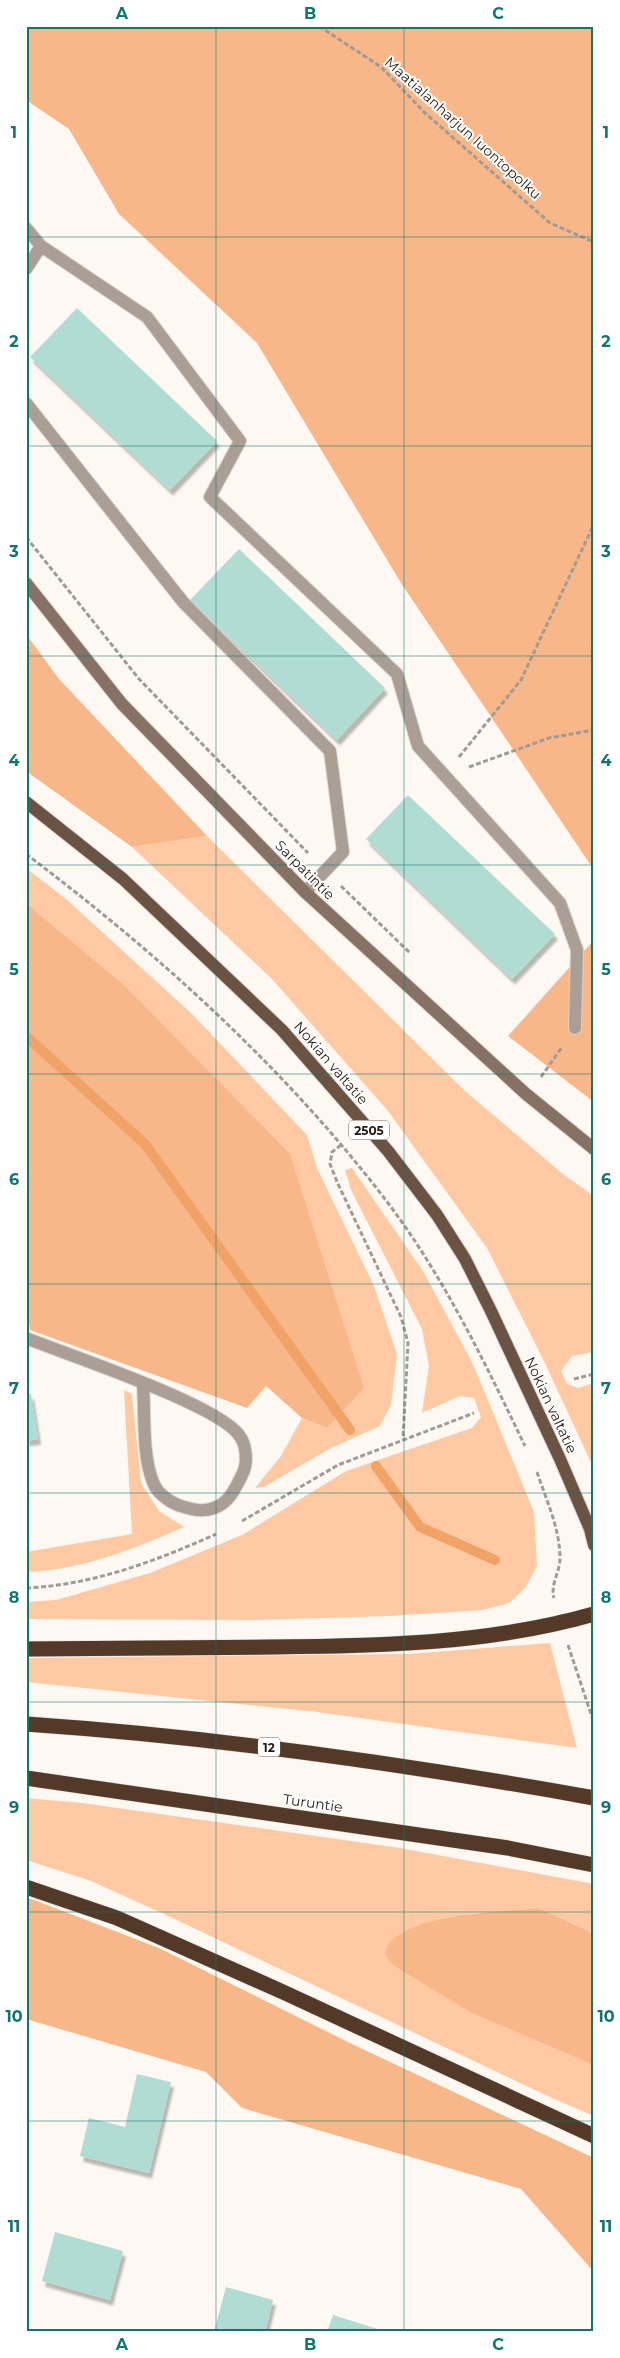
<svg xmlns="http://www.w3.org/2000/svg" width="620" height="2358" font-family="Montserrat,sans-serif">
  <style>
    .green { fill: #ffcaa3 }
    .forest { fill: #f7b789 }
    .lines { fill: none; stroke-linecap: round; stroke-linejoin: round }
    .stream { stroke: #f1a367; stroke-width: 10 }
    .building { fill: #b1dcd4; filter: url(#shadow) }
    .lane-casing { stroke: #dbd4cf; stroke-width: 14 }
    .street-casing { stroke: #dbd4cf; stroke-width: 14 }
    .secondary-casing { stroke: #dbd4cf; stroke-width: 14 }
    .primary-casing { stroke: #dbd4cf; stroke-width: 14 }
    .highway-casing { stroke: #dbd4cf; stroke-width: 16 }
    .path { stroke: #a29a94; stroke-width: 3; stroke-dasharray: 5 2.5; stroke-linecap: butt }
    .lane { stroke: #ab9e94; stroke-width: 12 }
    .street { stroke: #ab9e94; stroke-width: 12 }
    .secondary { stroke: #857264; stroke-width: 12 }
    .primary { stroke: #6a5343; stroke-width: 12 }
    .highway { stroke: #533927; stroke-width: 15 }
    .grid { fill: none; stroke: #0f766e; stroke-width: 1; stroke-opacity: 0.55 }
    .labels { text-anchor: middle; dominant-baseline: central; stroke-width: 4; stroke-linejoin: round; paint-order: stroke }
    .shield { fill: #fff; stroke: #665f59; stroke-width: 1 }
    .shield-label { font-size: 12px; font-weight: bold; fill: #251a12 }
    .street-label { font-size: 14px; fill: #251a12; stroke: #fff }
    .neatline { fill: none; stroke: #0f766e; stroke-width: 2 }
    .grid-label { font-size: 16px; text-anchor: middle; font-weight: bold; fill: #0f766e }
  </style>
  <defs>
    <filter id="shadow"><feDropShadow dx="3" dy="5.5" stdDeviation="1" flood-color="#0004"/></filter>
  </defs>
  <rect width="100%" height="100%" fill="#fef8f3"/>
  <!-- green -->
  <path class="green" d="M207,836L465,1091L563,1174L594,1196V1352L572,1356L561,1371L567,1384L578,1388L594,1383V1469L544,1361L487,1248L388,1111L272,979L132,847Z
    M26,868L66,899L191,1013L307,1135L317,1168L374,1286L397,1354L391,1405L380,1426L329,1449L264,1487L255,1488L281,1456L302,1418L327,1428L122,983L26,903Z
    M352,1168L423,1271L473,1364L534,1512L537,1566L525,1588L509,1603L483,1610L390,1616L255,1620L26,1619V1602L56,1600L150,1573L242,1535L346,1471L472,1428L481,1417L474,1398L460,1396L422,1413L429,1366L422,1329L351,1190L345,1170Z
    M124,1390L132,1394L141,1483L159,1511L184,1527C134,1549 82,1570 26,1572V1552L132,1534Z
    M550,1643L577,1748L317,1712L26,1682V1658L409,1654Z
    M26,1798L82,1803L400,1848L594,1884V1936L589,1931L538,1908L467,1914L594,2065V2116L554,2099L164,1914L91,1881L26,1860Z"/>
  <!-- forest -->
  <path class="forest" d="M26,26H594V870L401,583L257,343L119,214L69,129L26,100Z
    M26,634L59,679L207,836L132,847L26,771Z
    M26,903L122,983L290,1154L364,1388L327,1428L302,1418L266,1386L247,1408L30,1330L26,1298Z
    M594,940V1102L508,1036Z
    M26,1897L159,1948L354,2045L594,2158V2272L521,2189L242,2108L206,2072L26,2019Z
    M538,1908L589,1931L594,1936V2065L470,2012L393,1965L385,1954C387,1949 389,1943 392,1940C423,1913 498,1912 538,1908Z"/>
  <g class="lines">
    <!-- stream -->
    <path class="stream" d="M26,1036L145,1144L350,1430
      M376,1466L420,1527L495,1560"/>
  </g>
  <!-- building -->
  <path class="building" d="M77,308L217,441L170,490L30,357Z
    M239,549L385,688L337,740L190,600Z
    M408,795L555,934L512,979L366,839Z
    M31,1394L38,1439L26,1441V1395Z
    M137,2074L171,2082L149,2173L80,2156L89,2118L125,2127Z
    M55,2232L123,2251L110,2300L42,2281Z
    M226,2287L273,2300L265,2332H214Z
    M333,2315L384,2331L383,2332H327Z"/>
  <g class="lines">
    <defs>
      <path id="lane" d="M26,228L41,246L147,317L240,441L210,497L397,674L418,746L560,903L577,950L575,1028
        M26,269L41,246
        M26,403L183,602L330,751L343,852L305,892"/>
      <path id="street" d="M26,1338C68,1355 217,1404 239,1435C247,1445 248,1464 242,1475C235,1489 229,1503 214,1508C203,1512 194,1510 184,1507C172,1504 157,1494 153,1482C142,1455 145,1413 143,1384"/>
      <path id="secondary" d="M26,583L122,704L305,892L526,1094L594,1149"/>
      <path id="primary" d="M26,802L123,879L282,1030L388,1151L437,1215L465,1259L491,1311L560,1459L590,1529L594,1545"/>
      <path id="highway" d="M26,1649C108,1648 190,1647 272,1647C380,1646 489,1644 594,1614
        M26,1724C217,1737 406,1764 594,1798
        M26,1778L508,1848L594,1865
        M26,1887L117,1918L283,1992L594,2136"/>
    </defs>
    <!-- lane casing -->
    <use href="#lane" class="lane-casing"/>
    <!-- street casing -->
    <use href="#street" class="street-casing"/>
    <!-- secondary casing -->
    <use href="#secondary" class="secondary-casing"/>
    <!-- primary casing -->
    <use href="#primary" class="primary-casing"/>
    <!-- highway casing -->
    <use href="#highway" class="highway-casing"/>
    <!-- path -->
    <path class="path" d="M319,26L381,67L425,113L550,223L594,242
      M26,537L139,679L308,853
      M459,757L521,680L594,524
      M469,767L549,738L594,730
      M26,854C159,954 287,1070 388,1203C444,1277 485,1363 525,1446
      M341,886L410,953
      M541,1077L562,1047
      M341,1145L332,1152L330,1164L338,1184L401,1317L408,1343L403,1439
      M574,1379L594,1374
      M537,1472C546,1499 560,1529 560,1558C560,1572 550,1585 554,1598
      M242,1521L338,1465L474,1413
      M26,1588C93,1585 156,1561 216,1534
      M568,1645L594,1723"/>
    <!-- lane -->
    <use href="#lane" class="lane"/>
    <!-- street -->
    <use href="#street" class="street"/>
    <!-- secondary -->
    <use href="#secondary" class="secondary"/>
    <!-- primary -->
    <use href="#primary" class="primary"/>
    <!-- highway -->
    <use href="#highway" class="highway"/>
  </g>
  <!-- grid -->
  <path class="grid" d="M216,26V2332M404,26V2332M26,237H594M26,446H594M26,656H594M26,865H594M26,1074H594M26,1284H594M26,1493H594M26,1702H594M26,1912H594M26,2121H594"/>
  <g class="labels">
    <!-- shield labels -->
    <g class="shield">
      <rect x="349" y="1120.5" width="40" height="19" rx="4"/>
      <rect x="258" y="1737.5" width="22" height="19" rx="4"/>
    </g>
    <g class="shield-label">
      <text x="369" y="1130">2505</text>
      <text x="269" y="1747">12</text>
    </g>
    <!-- street labels -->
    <g class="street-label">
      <text transform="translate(463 128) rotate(42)">Maatialanharjun luontopolku</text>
      <text transform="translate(305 870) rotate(45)">Sarpatintie</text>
      <text transform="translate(331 1063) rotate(49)">Nokian valtatie</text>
      <text transform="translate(551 1405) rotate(65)">Nokian valtatie</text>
      <text transform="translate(313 1803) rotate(8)">Turuntie</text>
    </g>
  </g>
  <!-- border -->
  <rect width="620" height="2358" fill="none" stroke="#ffffff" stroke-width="55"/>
  <rect x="28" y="28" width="564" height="2302" class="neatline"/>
  <g class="grid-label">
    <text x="122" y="19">A</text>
    <text x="310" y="19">B</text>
    <text x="498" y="19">C</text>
    <text x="14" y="138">1</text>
    <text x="606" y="138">1</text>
    <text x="14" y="347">2</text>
    <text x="606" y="347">2</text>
    <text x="14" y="557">3</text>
    <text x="606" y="557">3</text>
    <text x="14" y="766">4</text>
    <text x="606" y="766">4</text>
    <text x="14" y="975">5</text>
    <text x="606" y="975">5</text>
    <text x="14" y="1185">6</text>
    <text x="606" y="1185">6</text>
    <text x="14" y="1394">7</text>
    <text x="606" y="1394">7</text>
    <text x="14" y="1603">8</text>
    <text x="606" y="1603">8</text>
    <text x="14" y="1813">9</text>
    <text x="606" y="1813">9</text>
    <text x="14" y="2022">10</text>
    <text x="606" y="2022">10</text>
    <text x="14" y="2232">11</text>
    <text x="606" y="2232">11</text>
    <text x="122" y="2350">A</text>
    <text x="310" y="2350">B</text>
    <text x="498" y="2350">C</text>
  </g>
</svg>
